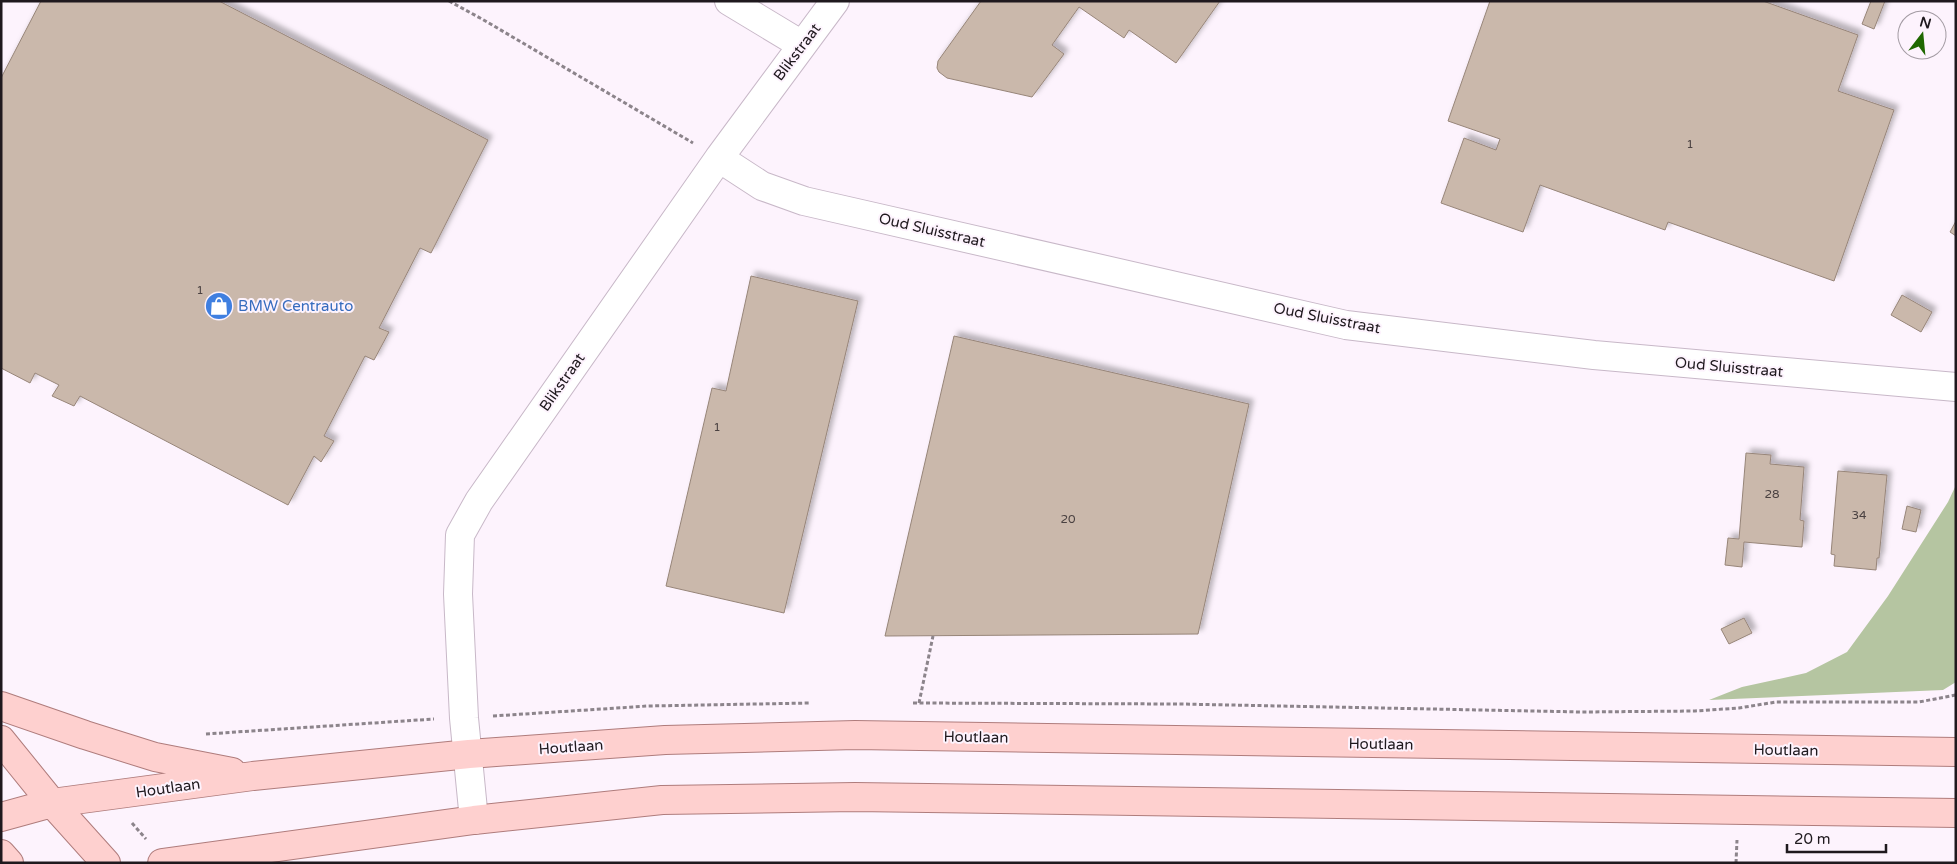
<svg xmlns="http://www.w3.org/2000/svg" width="1957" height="864" font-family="'Varela Round',sans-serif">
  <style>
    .forest { fill: #b5c5a1 }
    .building { fill: #cab8ab; stroke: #978579; filter: url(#shadow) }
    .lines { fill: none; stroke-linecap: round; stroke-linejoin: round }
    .minor-casing { stroke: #c8b8c8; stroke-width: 30 }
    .major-casing { stroke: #af7c7c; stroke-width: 30 }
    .path { stroke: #8c848b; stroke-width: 3; stroke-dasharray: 4 2.5; stroke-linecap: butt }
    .minor { stroke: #fff; stroke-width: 28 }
    .major { stroke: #fed0cf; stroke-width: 28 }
    .labels { text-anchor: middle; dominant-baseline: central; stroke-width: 4; stroke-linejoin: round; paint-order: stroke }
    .number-label { font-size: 12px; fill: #4a4141 }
    .street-label { font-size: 15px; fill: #1f191e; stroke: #fdf3fd }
    .shop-label { font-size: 15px; fill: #366cbe; stroke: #fdf3fd; text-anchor: start }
  </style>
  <defs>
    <filter id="shadow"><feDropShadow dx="4.5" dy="-4.5" stdDeviation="2.5" flood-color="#0004"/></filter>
  </defs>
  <rect width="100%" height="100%" fill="#fdf3fd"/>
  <!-- forest -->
  <path class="forest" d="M1956,485V682L1943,690L1709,700L1742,687L1806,673L1847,652L1888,596L1948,502Z"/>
  <!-- building -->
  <path class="building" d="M41,1H219L488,140L431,253L420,248L379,328L389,332L374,360L365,356L324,436L334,441L321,462L314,456L288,505L80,396L74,406L52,396L59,385L35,373L30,383L1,368V78Z
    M981,1H1220L1176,63L1129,30L1124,38L1079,7L1052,45L1064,54L1032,97L947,78L939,72L937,68L938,61Z
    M1490,1H1763L1858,35L1838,91L1894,110L1834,281L1668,222L1665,230L1540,185L1523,232L1441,203L1464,138L1496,150L1500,139L1448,121Z
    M1871,1H1885L1874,29L1862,24Z
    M1956,221V236L1950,232Z
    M751,276L858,301L784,613L666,586L712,388L726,391Z
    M1902,295L1932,312L1921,332L1891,315Z
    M954,336L1249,404L1198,634L885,636Z
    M1746,453L1771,455L1770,464L1804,467L1800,520L1804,521L1802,547L1744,542L1742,567L1725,565L1728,538L1739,539Z
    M1838,471L1887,475L1879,558H1877L1876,570L1834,566L1835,555L1831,554Z
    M1907,506L1921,510L1916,532L1902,529Z
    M1744,618L1752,633L1729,644L1721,629Z"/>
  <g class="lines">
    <defs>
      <path id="minor" d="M729,1L802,45
        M719,158L762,186L804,201L1346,325L1594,355L1956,387
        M474,820L464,718L458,594L460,535L479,501L719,158L835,1"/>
      <path id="major" d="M1,706L85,735L155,757L232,772
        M1,740L52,803L106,863
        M1,817L52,803L253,776L469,754L665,740L855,735L1956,752
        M1,854L9,863
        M162,863L474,820L662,800L855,797L1956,813"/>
    </defs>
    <!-- minor casing -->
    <use href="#minor" class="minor-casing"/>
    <!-- major casing -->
    <use href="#major" class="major-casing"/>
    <!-- path -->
    <path class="path" d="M449,1L482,19L693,143
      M913,703L1180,704L1582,712L1695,711L1739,708L1776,702H1919L1956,695
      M919,703L933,636
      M493,716L648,706L811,703
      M206,734L434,719
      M132,823L146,839
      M1736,863L1737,840"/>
    <!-- minor -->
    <use href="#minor" class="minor"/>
    <!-- major -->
    <use href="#major" class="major"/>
  </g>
  <!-- icons -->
  <defs>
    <symbol id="shop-disc" viewBox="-11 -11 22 22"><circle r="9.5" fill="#3f7fe0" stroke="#fdf3fd"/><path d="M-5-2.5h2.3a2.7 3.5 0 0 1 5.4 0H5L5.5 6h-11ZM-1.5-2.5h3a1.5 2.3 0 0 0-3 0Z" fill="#fff"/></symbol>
  </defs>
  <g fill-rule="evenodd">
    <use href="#shop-disc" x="203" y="290" width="32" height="32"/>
  </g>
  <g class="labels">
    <!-- number labels -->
    <g class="number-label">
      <text x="1690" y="144">1</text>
      <text x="200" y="290">1</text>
      <text x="717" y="427">1</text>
      <text x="1772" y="494">28</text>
      <text x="1859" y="515">34</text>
      <text x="1068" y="519">20</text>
    </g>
    <!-- street labels -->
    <g class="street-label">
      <text transform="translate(797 52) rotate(-53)">Blikstraat</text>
      <text transform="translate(932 230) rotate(13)">Oud Sluisstraat</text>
      <text transform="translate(1327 318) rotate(11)">Oud Sluisstraat</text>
      <text transform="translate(1729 367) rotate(5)">Oud Sluisstraat</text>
      <text transform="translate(562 382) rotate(-55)">Blikstraat</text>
      <text transform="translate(976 737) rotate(1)">Houtlaan</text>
      <text transform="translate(1381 744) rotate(1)">Houtlaan</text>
      <text transform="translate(571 747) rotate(-4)">Houtlaan</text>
      <text transform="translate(1786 750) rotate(1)">Houtlaan</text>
      <text transform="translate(168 788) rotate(-8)">Houtlaan</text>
    </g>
    <!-- shop labels -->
    <g class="shop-label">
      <text x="238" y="306">BMW Centrauto</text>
    </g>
  </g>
  <!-- border -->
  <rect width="1957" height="864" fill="none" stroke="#1f191e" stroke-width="5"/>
  <!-- north arrow -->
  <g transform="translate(1922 35) rotate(16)"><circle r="24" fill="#fdf3fd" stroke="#a49ca4"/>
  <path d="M0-4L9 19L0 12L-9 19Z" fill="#1f6801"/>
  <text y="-8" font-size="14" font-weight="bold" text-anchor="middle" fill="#1f191e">N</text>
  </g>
  <!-- scale -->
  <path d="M1787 844v8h99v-8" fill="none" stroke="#1f191e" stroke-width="2.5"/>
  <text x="1794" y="844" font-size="15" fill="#1f191e" stroke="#fdf3fd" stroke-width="4" paint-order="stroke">20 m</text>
</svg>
